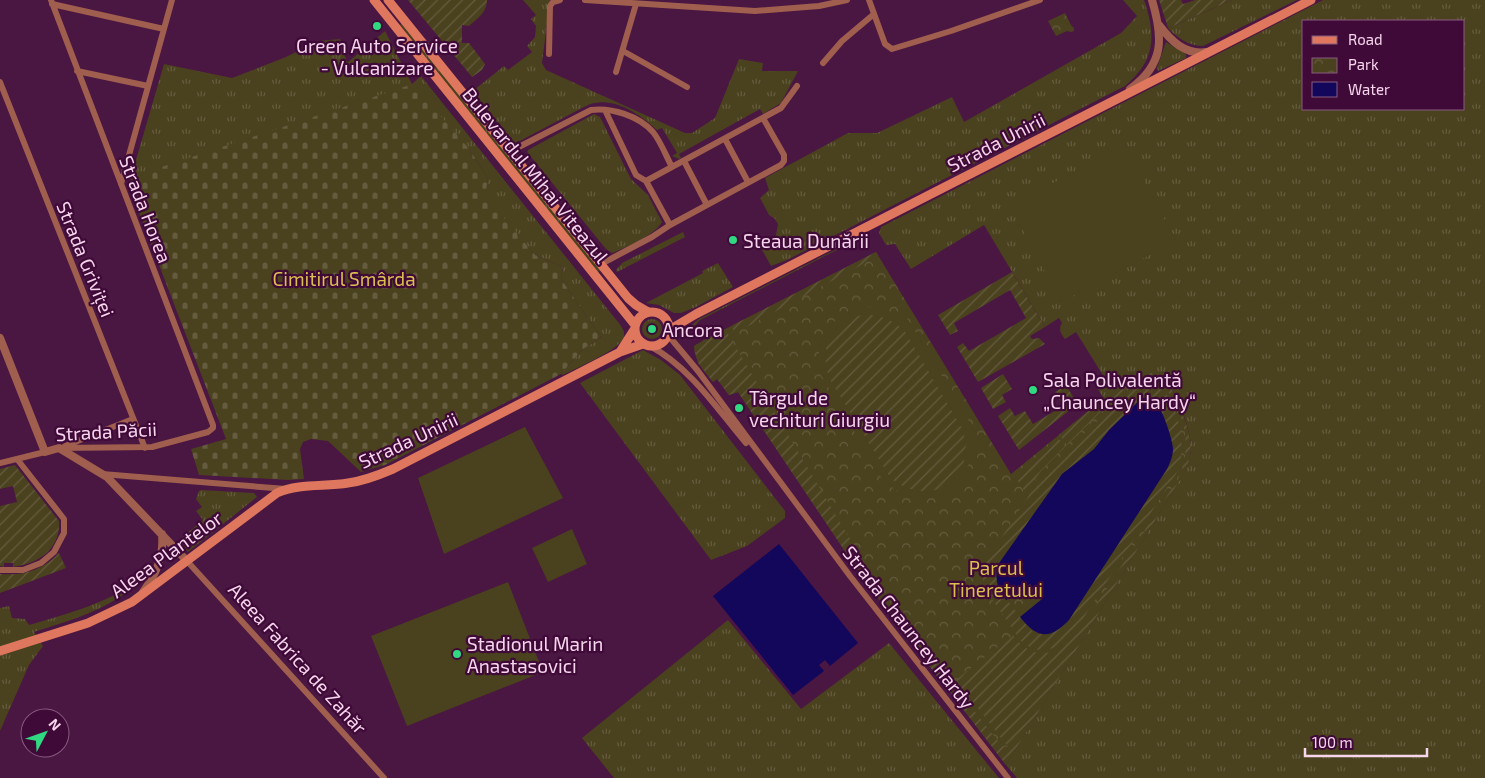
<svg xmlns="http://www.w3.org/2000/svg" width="1485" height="778" font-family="'Exo 2',sans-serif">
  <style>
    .grass { fill: url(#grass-tufts); fill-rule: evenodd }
    .cemetery { fill: url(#cemetery-stones) }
    .park { fill: url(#park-crowns) }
    .garden { fill: url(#garden-furrows); fill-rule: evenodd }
    .pitch { fill: #4a411e; fill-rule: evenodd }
    .water { fill: #13075c }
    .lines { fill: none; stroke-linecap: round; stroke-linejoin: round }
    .minor { stroke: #9f5e4e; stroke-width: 6 }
    .tertiary { stroke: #9f5e4e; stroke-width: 8 }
    .secondary { stroke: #de775d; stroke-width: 9 }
    .poi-dot { fill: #31d882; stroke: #3f0a37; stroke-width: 2 }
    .labels { text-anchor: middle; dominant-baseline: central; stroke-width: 4.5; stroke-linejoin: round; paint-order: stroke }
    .poi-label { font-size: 19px; fill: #f6d5ed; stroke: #3f0a37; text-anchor: start }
    .street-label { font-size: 19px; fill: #f6d5ed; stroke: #3f0a37 }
    .park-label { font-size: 19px; fill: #dbbf4f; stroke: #3f0a37 }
  </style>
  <defs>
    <pattern id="grass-tufts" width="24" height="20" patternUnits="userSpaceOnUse" patternTransform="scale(1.25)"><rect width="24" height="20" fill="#4a411e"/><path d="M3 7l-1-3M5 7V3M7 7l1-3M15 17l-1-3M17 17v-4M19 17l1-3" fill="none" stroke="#655c3f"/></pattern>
    <pattern id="cemetery-stones" width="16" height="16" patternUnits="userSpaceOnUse" patternTransform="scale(1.25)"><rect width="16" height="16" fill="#4a411e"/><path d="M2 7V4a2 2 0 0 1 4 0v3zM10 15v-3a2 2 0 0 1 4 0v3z" fill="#655c3f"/></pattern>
    <pattern id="park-crowns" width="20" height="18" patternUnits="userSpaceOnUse" patternTransform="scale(1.25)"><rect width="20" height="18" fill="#4a411e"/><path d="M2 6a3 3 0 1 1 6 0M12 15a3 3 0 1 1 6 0" fill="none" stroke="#655c3f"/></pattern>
    <pattern id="garden-furrows" width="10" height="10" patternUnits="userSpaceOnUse" patternTransform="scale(1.25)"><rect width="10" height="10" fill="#4a411e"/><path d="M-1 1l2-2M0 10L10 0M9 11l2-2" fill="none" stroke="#655c3f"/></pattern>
  </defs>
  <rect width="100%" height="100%" fill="#4a1642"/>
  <!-- grass -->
  <path class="grass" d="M523,0H550L542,63L546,70L685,133H692L715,118L739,59L763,63L762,71H798L781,103L763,114L760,109L679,154L681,158L679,159L672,156L677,153L662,128L657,130C642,116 617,98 595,103C591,103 587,106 584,107L516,143L512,141L474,93V90L504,66L508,70L532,52L527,46L535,37L536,26L531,19L536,15Z
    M1123,0H1144C1156,35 1156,60 1125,86L787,260L771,266L760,246L771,245L769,241L776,235L778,224L774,218L769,215L760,198L769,190L765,178L848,133H877L952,97L964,122L1121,33L1137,16Z
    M1232,0H1297L1203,46C1189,46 1177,38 1168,28Z
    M1323,0H1485V778H1017L1006,765L1187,468C1189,461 1191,454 1191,446C1190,428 1178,395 1167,382C1160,375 1147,371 1138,374C1128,377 1113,391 1104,399L1095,384L1104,377L1076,332L1065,339C1061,334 1058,329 1062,323L1059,318L1045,327L984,225L911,269L895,244L886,245L879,233L881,227ZM1304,21H1464V109H1304Z
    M402,23L600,269V271L596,272L400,25Z
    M385,31L412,84L421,76L618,322C622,327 625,331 624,337C620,350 576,368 563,375L561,374L582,350L601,337L561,279L563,267L535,255L484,195L488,179L470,150L131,177L164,64L232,78L286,57L318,41L340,39L347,63Z
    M1166,42L1186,54V58L1158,71L1157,68Z
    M594,114L600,117L631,179L648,195L662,222C656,234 626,248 612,253L606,249L527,152L528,150Z
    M683,232L685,237L617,272L616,270L622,263Z
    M866,234V235L700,320L691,330H689L693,324L699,319Z
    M718,263L733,287L696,307L681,313H674L659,305L646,303L703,273L702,271Z
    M642 329a10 10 0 1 1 20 0a10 10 0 1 1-20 0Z
    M643,350L661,360L680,375L785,511V518L747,546L711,560L580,383Z
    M201,490L254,493L257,497L188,552L178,541L203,520L196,511L202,507L196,499L199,491Z
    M137,582L138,584C104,611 75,619 34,632L43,646L29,665L0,731V608L9,606L12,618L25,619L29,625C67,614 104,604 137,582Z
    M728,620L801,709L889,643L999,778H614L582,738Z"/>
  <!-- cemetery -->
  <path class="cemetery" d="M413,84L470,150L488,179L485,195L535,255L563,267L561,279L601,337L582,350L561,374L385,465L361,472L328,441L311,439L303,442L300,449L304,479L288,480L199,475L191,449L226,439L129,187L131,177Z"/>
  <!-- park -->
  <path class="park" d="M1065,13L1071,25L1074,28V31L1071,32L1067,31L1056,36L1048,21Z
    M876,252L1011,474L1121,384C1130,379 1139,371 1149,373C1155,373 1162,377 1166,381C1177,393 1190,430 1191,446C1191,453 1189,461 1187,468L1006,765L865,581L738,392L729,395L717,379L713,382C704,371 694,360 694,346L704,340Z"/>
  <!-- garden -->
  <path class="garden" d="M408,0H487C487,12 478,18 469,26L462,25V43H469L485,64L482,70L472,77Z
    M1159,0H1181L1183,4L1195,0H1232L1168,28Z
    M876,252L878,256L735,333L731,326Z
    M1012,272L1045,327L1030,336L1032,339L1039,338L1045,344L978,382L957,347L963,343L969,351L1026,318L1010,290L954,323L958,331L950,335L938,315Z
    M867,314C883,316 893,320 905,331L962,428C980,477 932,511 891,479L830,380C817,348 831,319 867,314Z
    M725,329L868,569L864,572H859L738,392L729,395L717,379L713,382L698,363L694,346Z
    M1148,372C1154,374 1160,376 1165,380C1170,385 1174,394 1177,401C1187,423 1195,445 1187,468L1006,765L946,687L952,683L1002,746L1008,747L956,680L1013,635C1035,665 1059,654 1080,630L1178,479C1185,464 1187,450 1185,434C1183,417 1166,371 1142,380C1120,388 1086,428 1067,445L1061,437C1082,418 1121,377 1148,372Z
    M1003,374L1012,389L1002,395L1006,402L993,409L981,388Z
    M1146,382C1177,384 1187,444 1179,469L1077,628C1061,647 1043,660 1021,641L985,589C981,578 983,569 988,558L1045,471L1128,392ZM1142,398L1171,458L1167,469L1069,620L1061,628L1033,632L1029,628L999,590L997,566L1062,474L1094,449L1109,430Z
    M1066,385L1075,400V406L1019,450L998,416L1010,408L1015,416L1025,411L1033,424L1063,406L1055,392Z
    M1059,439L1065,447L1040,472L1026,493L1014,475Z
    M15,465L59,521C61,549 38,564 13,567V563H4V567L0,566V506L17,502L13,486L0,489V469Z
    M59,553L66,568L0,593V574C23,576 43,570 59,553Z
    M876,584L902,618L896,622L872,590Z
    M905,622L948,678L942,683L900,627Z"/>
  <!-- pitch -->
  <path class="pitch" d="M1125,145L1176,241L1061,302L1010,206Z
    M867,307L880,308L900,316L904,313L986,450C982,452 976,455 973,458C968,462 965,475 959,482C936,508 902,501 881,477L820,373C814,336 830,315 867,307ZM867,314L890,319L905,331L962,428C980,477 932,511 891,479L830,380C817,348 831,319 867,314Z
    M525,427L563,498L444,554L418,478Z
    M572,529L587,564L548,582L532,548Z
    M508,582L543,672L407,726L371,636Z"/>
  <!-- water -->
  <path class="water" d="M1142,398C1146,398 1150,398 1154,400C1161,405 1173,440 1173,449C1173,456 1170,463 1167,469L1069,620C1049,641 1037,638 1020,617L1042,599L1030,584L1006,600C998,590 995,580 997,566L1062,474L1094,449L1109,430Z
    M779,544L858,643L830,666L825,660L819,665L824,671L793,695L713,596Z"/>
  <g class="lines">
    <!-- minor -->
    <path class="minor" d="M51,0L213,425V428L208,432L152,447L59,448
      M585,0L755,11L819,6L847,0
      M869,0L885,44L892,49L951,31L1040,0
      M52,4L164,29
      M623,51L687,87
      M549,54L550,6L553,2L560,0
      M823,63L842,41L874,14
      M77,71L148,86
      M616,72L636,4
      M0,82L145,448
      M605,110L636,175L646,181L781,108L797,86
      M725,139L748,182
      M511,151L591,110C611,107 639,116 653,132C661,142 666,156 672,167
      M684,161L707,205
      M121,184L172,0
      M670,225L781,165L784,161V155L763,118
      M601,264L652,237L670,225L646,181
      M668,335L698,371L850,576L1008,778
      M650,346C691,368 717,409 746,443
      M65,446L133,419
      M0,463L45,452
      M102,474L286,489
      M187,561L384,778
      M0,570H23L41,563L54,552L64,533V519L17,459"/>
    <!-- tertiary -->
    <path class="tertiary" d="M1159,25C1171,41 1185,55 1206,52
      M1130,89C1165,64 1163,37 1152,0
      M0,338L45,452L59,448L107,477L187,561
      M143,592C156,574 164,557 162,534"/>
    <!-- secondary -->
    <path class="secondary" d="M374,0L635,325
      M388,0L628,298L636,305L648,312
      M635 329a17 17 0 1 1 34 0a17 17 0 1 1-34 0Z
      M669,330L696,314L1311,0
      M620,352L634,330
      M0,651L88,623L132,602L277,493C299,483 325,487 348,483C364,481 379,475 393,469L620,352L643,344"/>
  </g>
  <!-- markers -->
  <g class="poi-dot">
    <circle cx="377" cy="26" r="5"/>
    <circle cx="733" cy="240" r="5"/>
    <circle cx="652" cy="329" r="5"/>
    <circle cx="1033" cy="390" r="5"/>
    <circle cx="739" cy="408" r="5"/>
    <circle cx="457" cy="654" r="5"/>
  </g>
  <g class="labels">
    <!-- poi labels -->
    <g class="poi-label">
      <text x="377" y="45" text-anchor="middle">Green Auto Service<tspan x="377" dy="22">- Vulcanizare</tspan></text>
      <text x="743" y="240">Steaua Dunării</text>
      <text x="662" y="329">Ancora</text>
      <text x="1043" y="379">Sala Polivalentă<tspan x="1043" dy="22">„Chauncey Hardy“</tspan></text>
      <text x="749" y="397">Târgul de<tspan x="749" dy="22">vechituri Giurgiu</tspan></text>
      <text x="467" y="643">Stadionul Marin<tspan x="467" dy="22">Anastasovici</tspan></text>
    </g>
    <!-- street labels -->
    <g class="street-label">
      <text transform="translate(996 142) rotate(-27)">Strada Unirii</text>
      <text transform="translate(536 175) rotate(51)">Bulevardul Mihai Viteazul</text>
      <text transform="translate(146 209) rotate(69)">Strada Horea</text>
      <text transform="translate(86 259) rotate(68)">Strada Griviței</text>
      <text transform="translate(106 431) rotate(-3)">Strada Păcii</text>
      <text transform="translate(408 440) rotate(-25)">Strada Unirii</text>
      <text transform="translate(166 554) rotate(-36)">Aleea Plantelor</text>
      <text transform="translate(909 627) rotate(52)">Strada Chauncey Hardy</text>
      <text transform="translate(298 658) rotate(48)">Aleea Fabrica de Zahăr</text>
    </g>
    <!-- park labels -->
    <g class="park-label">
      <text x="344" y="278">Cimitirul Smârda</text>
      <text x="996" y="567">Parcul<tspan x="996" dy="22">Tineretului</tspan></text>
    </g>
  </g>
  <!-- legend -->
  <rect x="1302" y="20" width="162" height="90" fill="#3f0a37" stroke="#885b80"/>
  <rect x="1312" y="36" width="25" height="8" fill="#de775d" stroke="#885b80"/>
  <text x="1348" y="45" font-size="15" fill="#f6d5ed">Road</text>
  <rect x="1312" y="58" width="25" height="15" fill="url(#park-crowns)" stroke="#885b80"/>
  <text x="1348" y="70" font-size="15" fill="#f6d5ed">Park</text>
  <rect x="1312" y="82" width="25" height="15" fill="#13075c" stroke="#885b80"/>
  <text x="1348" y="95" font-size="15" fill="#f6d5ed">Water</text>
  <!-- north arrow -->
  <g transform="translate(45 733) rotate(49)"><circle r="24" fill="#3f0a37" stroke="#885b80"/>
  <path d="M0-4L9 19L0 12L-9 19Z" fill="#31d882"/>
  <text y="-8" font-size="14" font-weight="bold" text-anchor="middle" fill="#f6d5ed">N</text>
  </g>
  <!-- scale -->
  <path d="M1305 748v8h122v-8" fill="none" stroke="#f6d5ed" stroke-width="2.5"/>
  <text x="1312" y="748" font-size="15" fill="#f6d5ed" stroke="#3f0a37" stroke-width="4" paint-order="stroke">100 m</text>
</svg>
